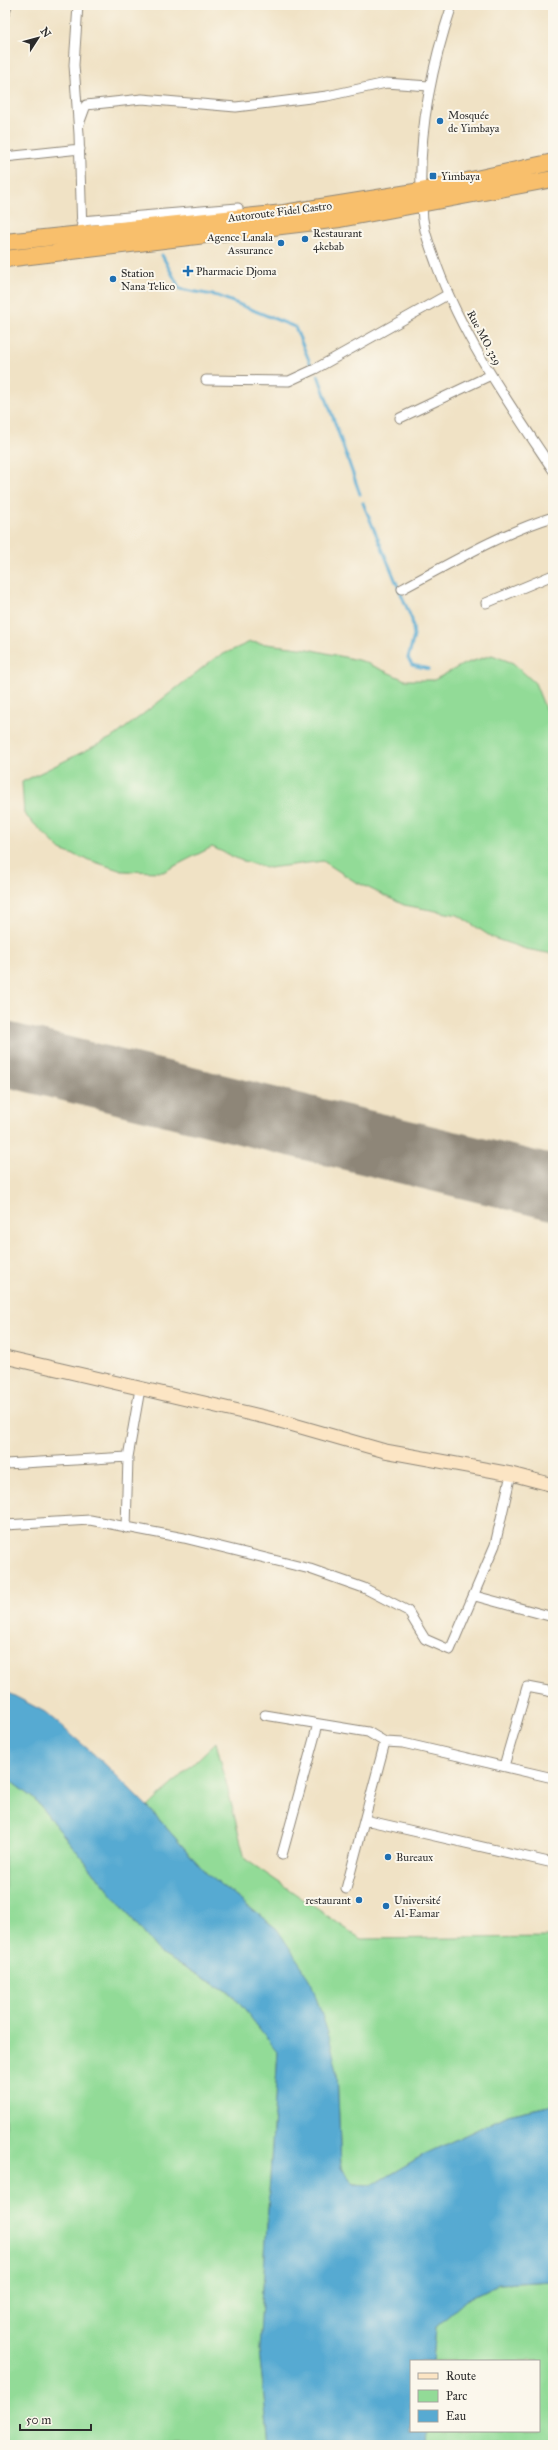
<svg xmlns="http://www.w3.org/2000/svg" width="558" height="2450" font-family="'IM FELL Great Primer',serif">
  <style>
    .green { fill: #92db97; stroke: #5e8361 }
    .water { fill: #57aad2; stroke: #416a7e }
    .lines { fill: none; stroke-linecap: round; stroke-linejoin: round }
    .stream { stroke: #57aad2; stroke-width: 3 }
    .taxiway { stroke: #8e8678; stroke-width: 26 }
    .runway { stroke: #8e8678; stroke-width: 64 }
    .street-casing { stroke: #8e8678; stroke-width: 11 }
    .secondary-casing { stroke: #8e8678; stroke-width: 15 }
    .highway-casing { stroke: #8e8678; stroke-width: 18 }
    .street { stroke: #fff; stroke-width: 9 }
    .secondary { stroke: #fce5c4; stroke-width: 13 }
    .highway { stroke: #f8bf6c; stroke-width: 16 }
    .poi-dot { fill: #1f6fb2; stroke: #fbf7ec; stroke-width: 1.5 }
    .labels { text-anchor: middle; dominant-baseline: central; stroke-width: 4; stroke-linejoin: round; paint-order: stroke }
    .poi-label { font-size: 11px; fill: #2b2b2b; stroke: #fbf7ec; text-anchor: start }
    .street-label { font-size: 11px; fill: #2b2b2b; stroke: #fbf7ec }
  </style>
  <rect width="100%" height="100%" fill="#fbf7ec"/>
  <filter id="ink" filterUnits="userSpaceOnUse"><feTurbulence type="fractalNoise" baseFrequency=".025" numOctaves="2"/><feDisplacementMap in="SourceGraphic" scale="8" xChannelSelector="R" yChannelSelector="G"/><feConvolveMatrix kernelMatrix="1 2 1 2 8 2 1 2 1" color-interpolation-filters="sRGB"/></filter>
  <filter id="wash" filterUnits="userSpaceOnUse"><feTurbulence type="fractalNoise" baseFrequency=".012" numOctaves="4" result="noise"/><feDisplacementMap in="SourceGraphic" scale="16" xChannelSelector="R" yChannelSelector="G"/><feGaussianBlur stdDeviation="0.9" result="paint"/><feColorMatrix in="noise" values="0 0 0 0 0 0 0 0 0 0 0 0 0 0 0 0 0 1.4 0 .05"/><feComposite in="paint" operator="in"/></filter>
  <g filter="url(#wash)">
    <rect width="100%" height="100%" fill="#f0e2c5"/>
    <!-- green -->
    <path class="green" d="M250,642L308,649L362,661L405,680H434L464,664L492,655L513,663L535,683L549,718L553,739V763L547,791L553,821V954L526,949L493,938L458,915L404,905L354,881L323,861L269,868L240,860L212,847L163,872L122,871L62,851L24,814L22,782L115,736L215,658Z
      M216,1742L245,1859L361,1939L553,1937V2105L508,2115L425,2154L372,2185L354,2184L341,2168L337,2071L277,1929L207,1874L148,1807Z
      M5,1777L34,1799L161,1954L232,1994L278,2051L259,2350L269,2445H5Z
      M553,2281V2445H427L428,2431H539V2361H433L436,2327L466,2300L498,2284Z"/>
    <!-- water -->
    <path class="water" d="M5,1691L45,1712L104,1763L148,1807L207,1874L277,1929L310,1979L329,2036L337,2071L341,2168L354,2184L372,2185L425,2154L508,2115L553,2105V2281L498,2284L466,2300L436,2327L433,2361H411V2431H428L427,2445H269L259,2350L278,2052L232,1994L161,1954L34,1799L5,1777Z"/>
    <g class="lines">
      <!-- stream -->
      <path class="stream" d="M162,255L180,289L218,296L295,327L311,365
        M318,375L342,443
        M343,446L360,494
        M363,503L412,620L414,636L408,658L412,665L429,669"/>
      <!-- taxiway -->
      <path class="taxiway" d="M539,1184L553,1185"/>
      <!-- runway -->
      <path class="runway" d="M5,1054L553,1188"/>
    </g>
  </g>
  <g filter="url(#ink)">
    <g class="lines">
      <defs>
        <path id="street" d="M78,5L74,65L79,134L82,233
          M5,12L7,5
          M79,124L86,105L142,99L236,107L327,96L386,83L429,86
          M5,157L80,149
          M421,191C419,128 432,65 452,5
          M422,205C422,229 429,243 437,266C464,340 510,405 553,470
          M81,221L238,208
          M206,380L289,381L315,369L447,295
          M400,418L491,375
          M402,589C451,563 501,533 553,517
          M486,603L553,575
          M5,1464L128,1457
          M5,1525L90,1520L184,1538L310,1569L364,1588L408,1611L425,1639L450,1650L495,1545L511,1474
          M126,1528L128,1457L140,1389
          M475,1596L553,1617
          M265,1715L368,1732L385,1742L403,1743L553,1778
          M504,1766L527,1687L553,1692
          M365,1820L553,1863
          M282,1855L318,1724
          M346,1889L385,1742"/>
        <path id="secondary" d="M5,1357L273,1419L385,1451L511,1474L553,1485"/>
        <path id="highway" d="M5,242L284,213L421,191L553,162
          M5,259L340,219L553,179"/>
      </defs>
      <!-- street casing -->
      <use href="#street" class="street-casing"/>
      <!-- secondary casing -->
      <use href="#secondary" class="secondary-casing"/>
      <!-- highway casing -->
      <use href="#highway" class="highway-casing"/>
      <!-- street -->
      <use href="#street" class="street"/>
      <!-- secondary -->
      <use href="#secondary" class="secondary"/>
      <!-- highway -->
      <use href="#highway" class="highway"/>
    </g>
  </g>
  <!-- markers -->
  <g class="poi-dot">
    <circle cx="440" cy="121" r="4"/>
    <rect x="429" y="172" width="8" height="8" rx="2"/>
    <circle cx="305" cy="239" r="4"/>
    <circle cx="281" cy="243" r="4"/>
    <path d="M186 265h4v4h4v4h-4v4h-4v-4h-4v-4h4z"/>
    <circle cx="113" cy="279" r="4"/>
    <circle cx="388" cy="1857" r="4"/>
    <circle cx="359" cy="1900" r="4"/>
    <circle cx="386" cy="1906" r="4"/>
  </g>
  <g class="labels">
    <!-- poi labels -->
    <g class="poi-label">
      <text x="448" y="115">Mosquée<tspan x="448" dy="13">de Yimbaya</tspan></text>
      <text x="441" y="176">Yimbaya</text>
      <text x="313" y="233">Restaurant<tspan x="313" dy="13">4kebab</tspan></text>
      <text x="273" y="237" text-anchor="end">Agence Lanala<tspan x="273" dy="13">Assurance</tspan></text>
      <text x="196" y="271">Pharmacie Djoma</text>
      <text x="121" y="273">Station<tspan x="121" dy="13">Nana Telico</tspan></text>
      <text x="396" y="1857">Bureaux</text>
      <text x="351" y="1900" text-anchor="end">restaurant</text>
      <text x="394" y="1900">Université<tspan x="394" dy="13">Al-Eamar</tspan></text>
    </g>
    <!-- street labels -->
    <g class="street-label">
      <text transform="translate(280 212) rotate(-7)">Autoroute Fidel Castro</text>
      <text transform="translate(484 338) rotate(62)">Rue MO. 329</text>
    </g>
  </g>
  <!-- margin -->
  <rect width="558" height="2450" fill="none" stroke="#fbf7ec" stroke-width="20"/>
  <!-- legend -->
  <rect x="410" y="2360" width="130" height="72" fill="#fbf7ec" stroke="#a8a59f"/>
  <rect x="418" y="2373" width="20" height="6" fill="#fce5c4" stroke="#a8a59f"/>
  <text x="446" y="2380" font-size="12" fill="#2b2b2b">Route</text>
  <rect x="418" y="2390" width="20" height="12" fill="#92db97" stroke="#a8a59f"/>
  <text x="446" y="2400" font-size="12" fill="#2b2b2b">Parc</text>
  <rect x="418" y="2410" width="20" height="12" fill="#57aad2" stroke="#a8a59f"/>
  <text x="446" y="2420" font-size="12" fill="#2b2b2b">Eau</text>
  <!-- north arrow -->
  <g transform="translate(38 38) rotate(54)" stroke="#fbf7ec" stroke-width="3" paint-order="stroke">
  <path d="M0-3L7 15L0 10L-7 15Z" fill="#2b2b2b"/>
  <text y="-6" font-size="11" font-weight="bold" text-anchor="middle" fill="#2b2b2b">N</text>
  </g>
  <!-- scale -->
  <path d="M20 2424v6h71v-6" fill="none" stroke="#2b2b2b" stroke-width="2"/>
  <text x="26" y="2424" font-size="12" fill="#2b2b2b" stroke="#fbf7ec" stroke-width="3" paint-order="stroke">50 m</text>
</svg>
